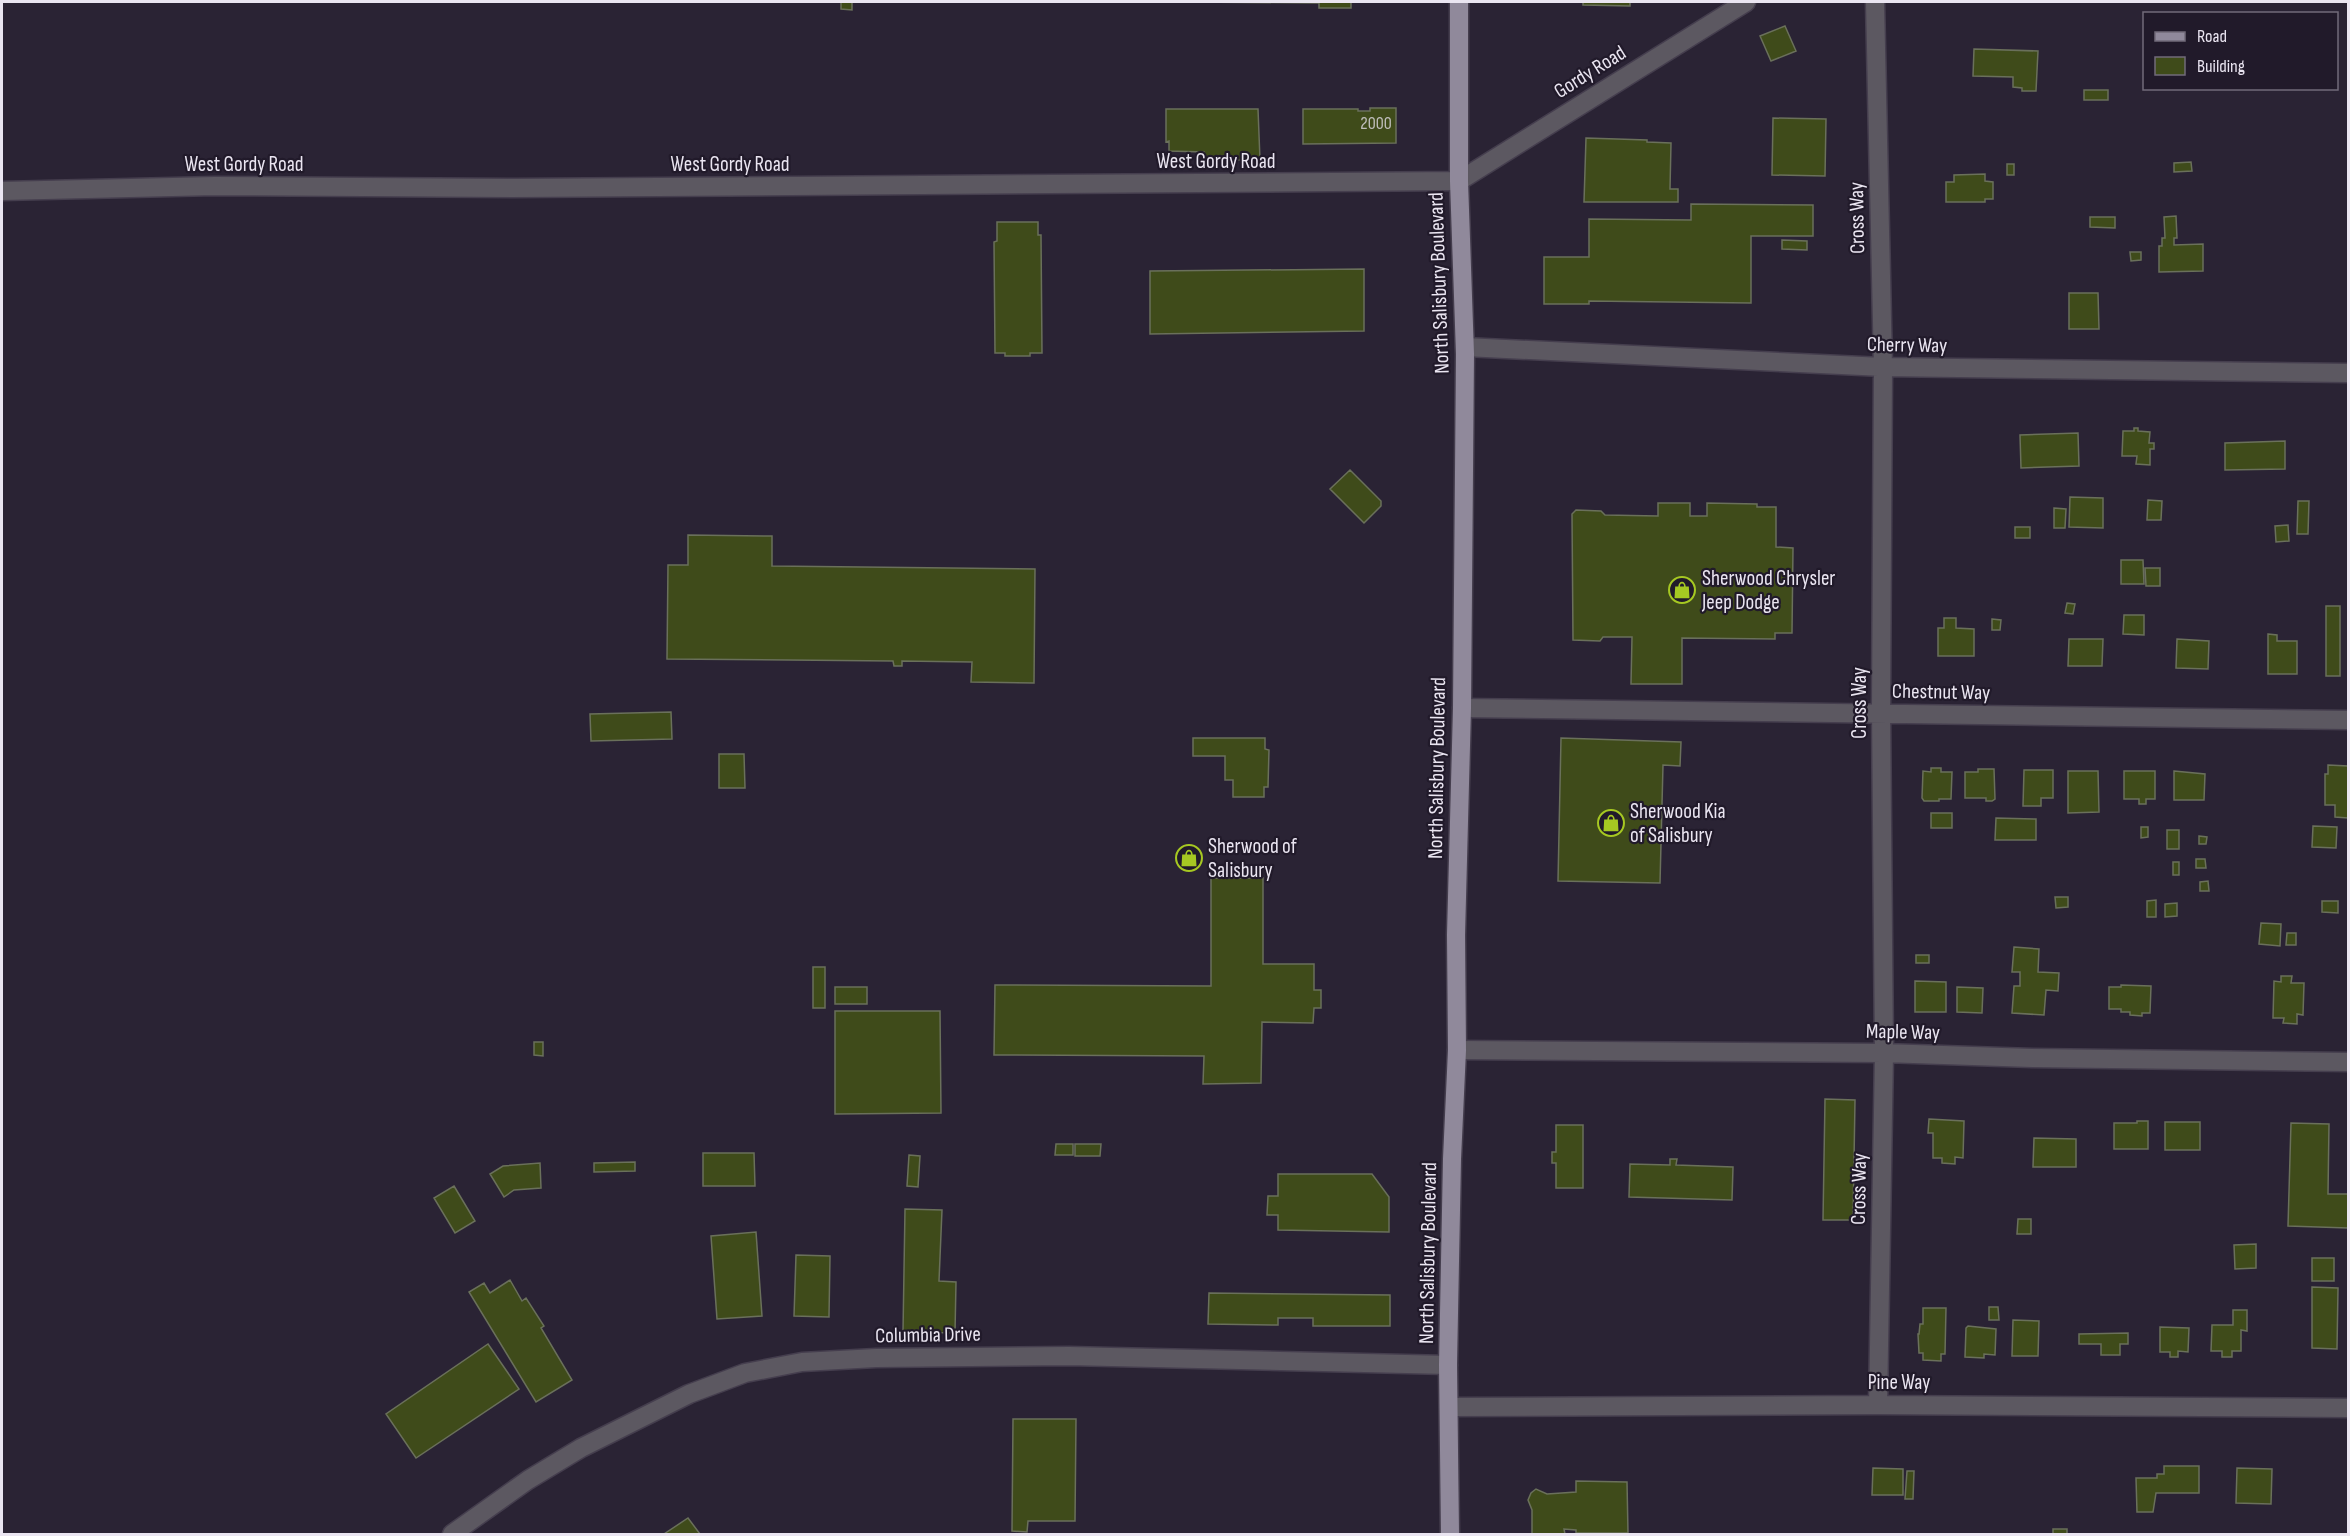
<svg xmlns="http://www.w3.org/2000/svg" width="2350" height="1536" font-family="'Sofia Sans Condensed',sans-serif">
  <style>
    .building { fill: #3f4b1a; stroke: #6a705b; stroke-width: 1.5 }
    .lines { fill: none; stroke-linecap: round; stroke-linejoin: round }
    .minor-casing { stroke: #453e4e; stroke-width: 21 }
    .major-casing { stroke: #453e4e; stroke-width: 21 }
    .minor { stroke: #5c5861; stroke-width: 18 }
    .major { stroke: #90899b; stroke-width: 18 }
    .labels { text-anchor: middle; dominant-baseline: central; stroke-width: 4.5; stroke-linejoin: round; paint-order: stroke }
    .number-label { font-size: 18px; fill: #bfbebb }
    .street-label { font-size: 21px; fill: #eae5f1; stroke: #211a2a }
    .poi-label { font-size: 21px; fill: #eae5f1; stroke: #211a2a; text-anchor: start }
  </style>
  <rect width="100%" height="100%" fill="#2a2334"/>
  <!-- building -->
  <path class="building" d="M841,2H852V10L841,9Z
    M1192,2H1351V8H1319V3Z
    M1583,2H1630V6L1583,5Z
    M1785,26L1796,51L1771,61L1760,36Z
    M1974,49L2038,51L2036,91H2022V88L2013,87V77L1973,76Z
    M2084,90H2108V100H2084Z
    M1370,108H1396V143L1303,144V109H1358V111H1370Z
    M1166,109H1258L1260,160H1204V152L1169,151V141L1166,142Z
    M1773,118L1826,119L1825,176L1772,175Z
    M1586,138L1647,140V142L1671,143L1670,189H1678V202H1584Z
    M2191,162L2192,171L2174,172V163Z
    M2007,164H2014V175H2007Z
    M1985,174V181L1993,182V199H1985V202H1946V182H1954V175Z
    M1691,204L1813,205V236H1751V303L1589,301V304H1544V257H1589V219L1691,220Z
    M2176,216L2177,238H2174V245L2203,244V271L2159,272V246H2162V238H2165L2164,217Z
    M2090,217H2115V228L2090,227Z
    M997,222H1038V235H1041L1042,353H1030V356H1005V353H995L994,242L997,241Z
    M1782,240L1807,241V250L1782,249Z
    M2130,252H2141V260L2131,261Z
    M1364,269V331L1150,334V271Z
    M2069,293H2098L2099,329H2069Z
    M2134,428H2138V431L2150,432L2149,443H2154V449H2150V465L2136,464L2137,456H2122L2123,431H2134Z
    M2078,433L2079,466L2021,468L2020,435Z
    M2285,441V469L2225,470V443Z
    M1350,470L1381,501V506L1364,523L1330,489Z
    M2070,497L2103,498V528L2069,527Z
    M2148,500L2162,501L2161,520H2147Z
    M2298,501H2309L2308,534H2297Z
    M1658,503H1690V516H1707V503L1757,504V507H1776V547L1793,548L1792,633H1775V639L1682,638V684H1631L1632,637H1603L1600,641L1573,640L1572,514L1576,510L1601,511L1605,515L1658,516Z
    M2054,508L2066,509L2065,528H2054Z
    M2288,525L2289,541L2276,542L2275,526Z
    M2015,527H2030V538H2015Z
    M688,535L772,536V566L1035,569L1034,683L971,682L972,662L902,661V666H894L893,661L667,659L668,565H688Z
    M2121,560H2143L2144,584H2121Z
    M2145,568H2160V586H2146Z
    M2067,603L2075,604L2073,614L2065,613Z
    M2326,606H2340V676H2326Z
    M2124,615H2144V635L2123,634Z
    M1944,618H1956V628L1974,629V656H1938V628H1944Z
    M1992,619L2001,620L2000,630H1992Z
    M2268,634L2277,635V641H2297V674H2268Z
    M2069,639H2103L2102,666H2068Z
    M2177,639L2209,641L2208,669L2176,668Z
    M671,712L672,739L591,741L590,714Z
    M1193,738H1265V749L1269,750L1268,787H1264V797H1233V780H1225V756H1193Z
    M1561,738L1681,742L1680,766L1663,765L1660,883L1558,881Z
    M719,754H744L745,788H719Z
    M2328,765L2348,766V818L2335,817V805H2325V774H2328Z
    M1931,768H1941V772H1952L1951,799H1939V801H1924L1922,798L1923,771L1931,772Z
    M1978,769H1994L1995,799L1992,801H1986V798H1965V772H1978Z
    M2024,770H2053V798H2041V806H2023Z
    M2068,771H2098L2099,812L2068,813Z
    M2124,771H2155V799H2146V804H2139V799H2124Z
    M2174,771L2205,774L2204,800H2174Z
    M1931,813H1952V828H1931Z
    M1996,818L2036,819V840H1995Z
    M2313,826L2337,827L2336,848L2312,847Z
    M2141,827H2148V837L2141,838Z
    M2167,830H2179V849H2167Z
    M2199,836L2207,837L2206,844H2199Z
    M2196,859H2205L2206,868H2196Z
    M2173,862H2179V875H2173Z
    M1211,878H1263V964H1314V990H1321V1008H1314L1313,1023L1262,1022L1261,1083L1203,1084L1204,1056L994,1055L995,985L1211,986Z
    M2208,881L2209,891H2200V882Z
    M2055,897H2068V907L2056,908Z
    M2156,900V917H2147V901Z
    M2322,901H2338V913L2322,912Z
    M2177,903V916L2165,917V904Z
    M2261,923L2281,924L2280,946L2259,944Z
    M2287,933H2296V945H2286Z
    M2014,947L2039,949L2038,972L2059,973L2058,991L2046,990L2044,1015L2012,1013L2014,986H2020V972H2012Z
    M1916,955H1929V963H1916Z
    M813,967H825V1008H813Z
    M2281,976H2292L2291,983H2304L2303,1015L2297,1014V1024L2283,1023L2284,1018H2273L2274,981L2281,982Z
    M1915,981L1946,982V1012H1915Z
    M2121,985L2151,986L2150,1013H2142V1016L2130,1015V1012H2121V1009H2109V987H2121Z
    M835,987H867V1004H835Z
    M1957,987L1983,988L1982,1013L1957,1012Z
    M835,1011H940L941,1113L835,1114Z
    M534,1042H543V1056L534,1055Z
    M1825,1099L1855,1100L1853,1220H1823Z
    M1929,1119L1964,1121L1963,1158L1955,1157V1164L1942,1163V1158H1933V1133H1928Z
    M2137,1121H2148V1149H2114V1123H2137Z
    M2165,1122H2200V1150H2165Z
    M2291,1123L2329,1124L2328,1194H2348V1228L2288,1226Z
    M1556,1125H1583V1188H1556V1163H1552V1152H1556Z
    M2034,1138L2076,1139V1167H2033Z
    M1056,1144H1073V1155H1055Z
    M1075,1144H1101L1100,1156H1075Z
    M703,1153H754L755,1186H703Z
    M909,1155L920,1156L918,1187L907,1186Z
    M1670,1159H1677L1676,1165L1733,1167L1732,1200L1629,1197L1630,1164L1670,1165Z
    M635,1162V1171L594,1172V1163Z
    M540,1163L541,1188L514,1190L504,1197L490,1174L503,1166Z
    M1278,1174H1372L1389,1197V1232L1278,1230V1215H1267L1268,1196H1278Z
    M454,1186L475,1221L455,1233L434,1198Z
    M905,1209L942,1210L939,1281L956,1282L955,1333L903,1332Z
    M2018,1219H2031V1234H2017Z
    M756,1232L762,1316L717,1319L711,1236Z
    M2256,1244V1268L2235,1269L2234,1245Z
    M796,1255L830,1256L829,1317L794,1316Z
    M2312,1258H2334V1281H2312Z
    M510,1280L522,1301L526,1298L544,1326L541,1328L572,1380L536,1402L469,1292L484,1283L490,1293Z
    M2312,1287L2338,1288L2337,1349L2312,1348Z
    M1209,1293L1390,1295V1326H1313V1318H1278V1325L1208,1324Z
    M1989,1307H1998L1999,1320H1989Z
    M1923,1308H1946L1945,1354H1941V1361L1923,1360V1353H1919L1918,1334H1919L1920,1324H1923Z
    M2233,1310H2247V1331L2241,1330V1351H2232V1357H2222V1351H2211L2212,1325H2233Z
    M2013,1320L2039,1321L2038,1356H2012Z
    M1968,1326L1996,1329L1995,1355L1984,1354V1358L1965,1357L1966,1328Z
    M2160,1327L2189,1328L2188,1352L2178,1351V1357H2170V1352H2160Z
    M2128,1333V1344H2120V1355H2101V1344H2079V1334Z
    M488,1344L519,1389L416,1458L386,1414Z
    M1013,1419H1076L1075,1521H1028L1027,1532L1012,1531Z
    M2164,1466H2199V1493H2156L2153,1512H2137L2136,1478H2157V1474H2164Z
    M1873,1468L1903,1469V1495H1872Z
    M2237,1468L2272,1469L2271,1504L2236,1503Z
    M1907,1471H1914L1913,1499H1905Z
    M1576,1481L1627,1482L1628,1533H1576V1530L1564,1529L1565,1534H1532V1510L1528,1500L1531,1493L1536,1489L1547,1494L1576,1492Z
    M688,1518L700,1534H664Z
    M2053,1529H2067V1534H2053Z"/>
  <g class="lines">
    <defs>
      <path id="minor" d="M1875,2L1883,367L1881,710L1884,1053L1878,1405
        M2,191L215,186L515,188L1459,181L1746,2
        M1465,347L1883,367L2348,373
        M1462,708L2348,720
        M1457,1050L1884,1053L2032,1058L2348,1062
        M1449,1407L1878,1405L2348,1408
        M452,1534L528,1480L581,1448L689,1394L745,1373L802,1362L876,1358L1069,1356L1448,1365"/>
      <path id="major" d="M1450,1534L1448,1365L1452,1159L1457,1050L1456,935L1462,708L1465,354L1459,181V2"/>
    </defs>
    <!-- minor casing -->
    <use href="#minor" class="minor-casing"/>
    <!-- major casing -->
    <use href="#major" class="major-casing"/>
    <!-- minor -->
    <use href="#minor" class="minor"/>
    <!-- major -->
    <use href="#major" class="major"/>
  </g>
  <!-- icons -->
  <defs>
    <symbol id="shop-ring" viewBox="-11 -11 22 22"><circle r="9.5" fill="#211a2a" stroke="#a6c822" stroke-width="1.5"/><path d="M-5-2.5h2.3a2.7 3.5 0 0 1 5.4 0H5L5.5 6h-11ZM-1.5-2.5h3a1.5 2.3 0 0 0-3 0Z" fill="#a6c822"/></symbol>
  </defs>
  <g fill-rule="evenodd">
    <use href="#shop-ring" x="1667" y="575" width="30" height="30"/>
    <use href="#shop-ring" x="1596" y="808" width="30" height="30"/>
    <use href="#shop-ring" x="1174" y="843" width="30" height="30"/>
  </g>
  <g class="labels">
    <!-- number labels -->
    <g class="number-label">
      <text x="1376" y="123">2000</text>
    </g>
    <!-- street labels -->
    <g class="street-label">
      <text transform="translate(1590 72) rotate(-32)">Gordy Road</text>
      <text x="1216" y="161">West Gordy Road</text>
      <text x="244" y="164">West Gordy Road</text>
      <text x="730" y="164">West Gordy Road</text>
      <text transform="translate(1857 218) rotate(-91)">Cross Way</text>
      <text transform="translate(1439 283) rotate(-92)">North Salisbury Boulevard</text>
      <text transform="translate(1907 345) rotate(1)">Cherry Way</text>
      <text transform="translate(1941 692) rotate(1)">Chestnut Way</text>
      <text transform="translate(1859 703) rotate(-90)">Cross Way</text>
      <text transform="translate(1437 768) rotate(-89)">North Salisbury Boulevard</text>
      <text transform="translate(1903 1032) rotate(1)">Maple Way</text>
      <text transform="translate(1859 1189) rotate(-89)">Cross Way</text>
      <text transform="translate(1428 1253) rotate(-89)">North Salisbury Boulevard</text>
      <text transform="translate(928 1335) rotate(-1)">Columbia Drive</text>
      <text x="1899" y="1382">Pine Way</text>
    </g>
    <!-- poi labels -->
    <g class="poi-label">
      <text x="1702" y="578">Sherwood Chrysler<tspan x="1702" dy="24">Jeep Dodge</tspan></text>
      <text x="1630" y="811">Sherwood Kia<tspan x="1630" dy="24">of Salisbury</tspan></text>
      <text x="1208" y="846">Sherwood of<tspan x="1208" dy="24">Salisbury</tspan></text>
    </g>
  </g>
  <!-- border -->
  <rect width="2350" height="1536" fill="none" stroke="#eae5f1" stroke-width="6"/>
  <!-- legend -->
  <rect x="2143" y="12" width="195" height="78" fill="#211a2a" stroke="#716b7a" stroke-width="1.5"/>
  <rect x="2155" y="32" width="30" height="9" fill="#90899b" stroke="#716b7a" stroke-width="1.5"/>
  <text x="2197" y="42" font-size="18" fill="#eae5f1">Road</text>
  <rect x="2155" y="57" width="30" height="18" fill="#3f4b1a" stroke="#716b7a" stroke-width="1.5"/>
  <text x="2197" y="72" font-size="18" fill="#eae5f1">Building</text>
</svg>
